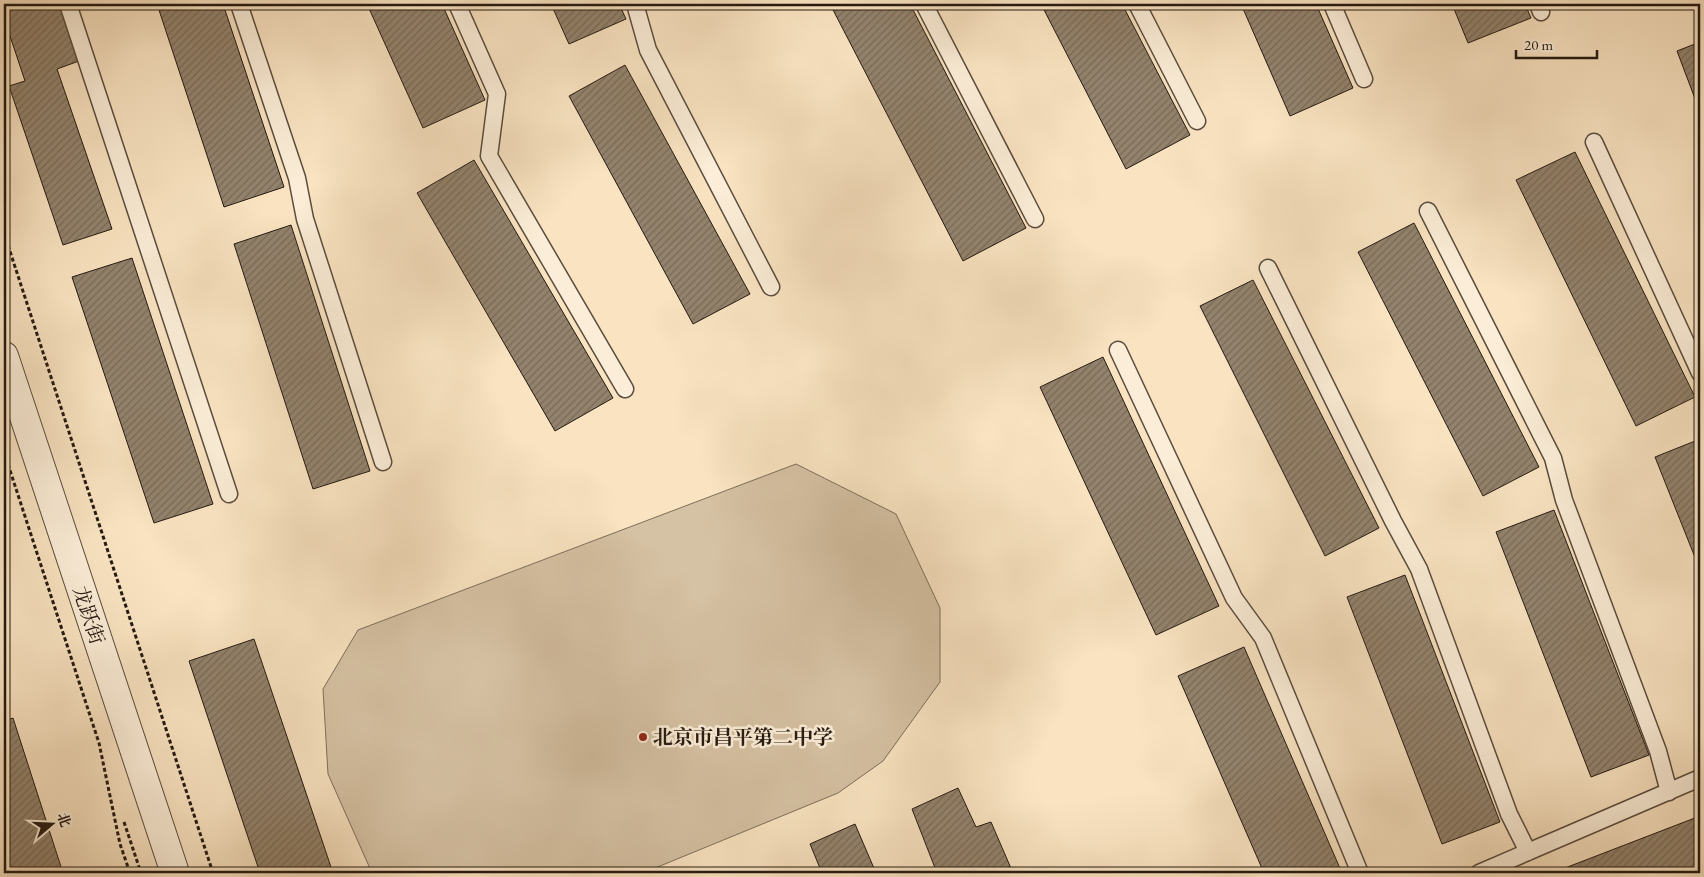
<svg xmlns="http://www.w3.org/2000/svg" width="1704" height="877" font-family="'EB Garamond','Noto Serif SC',serif">
  <style>
    .green { fill: #d5c1a3; stroke: #7d6e5a }
    .building { fill: url(#building-hatch); stroke: #251a12 }
    .lines { fill: none; stroke-linecap: round; stroke-linejoin: round }
    .service-casing { stroke: #5a4c3e; stroke-width: 19 }
    .tertiary-casing { stroke: #5a4c3e; stroke-width: 30 }
    .path { stroke: #251a12; stroke-width: 3; stroke-dasharray: 4 2.5; stroke-linecap: butt }
    .service { stroke: #fbedd7; stroke-width: 16 }
    .tertiary { stroke: #fbedd7; stroke-width: 28 }
    .poi-dot { fill: #8f2418; stroke: #fbedd7; stroke-width: 2 }
    .labels { text-anchor: middle; dominant-baseline: central; stroke-width: 5; stroke-linejoin: round; paint-order: stroke }
    .street-label { font-size: 20px; fill: #251a12; stroke: #fbedd7 }
    .poi-label { font-size: 20px; font-weight: bold; fill: #251a12; stroke: #fbedd7; text-anchor: start }
  </style>
  <defs>
    <pattern id="building-hatch" width="6" height="6" patternUnits="userSpaceOnUse" patternTransform="scale(1.25)"><rect width="6" height="6" fill="#93836d"/><path d="M-1 1l2-2M0 6l6-6M5 7l2-2" fill="none" stroke="#786a58"/></pattern>
  </defs>
  <rect width="100%" height="100%" fill="#f9e3c1"/>
  <filter id="stains"><feTurbulence type="fractalNoise" baseFrequency=".004" numOctaves="4"/><feColorMatrix values="0 0 0 0 .2 0 0 0 0 .09 0 0 0 0 .02 0 0 0 .5 -.17"/></filter>
  <radialGradient id="worn" r=".72"><stop offset=".6" stop-color="#630" stop-opacity="0"/><stop offset="1" stop-color="#630" stop-opacity=".3"/></radialGradient>
  <!-- green -->
  <path class="green" d="M796,464L896,514L940,608V682L883,761L838,793L643,873H372L328,774L323,689L358,630Z"/>
  <!-- building -->
  <path class="building" d="M4,4H60L79,61L57,69L112,229L63,245L9,86L25,81L4,18Z
    M157,4H223L284,187L224,207Z
    M367,4H442L485,100L423,128Z
    M551,4H619L626,19L569,44Z
    M830,4H910L1026,228L963,261Z
    M1041,4H1122L1190,135L1126,169Z
    M1241,4H1316L1353,88L1290,116Z
    M1452,4H1525L1531,18L1468,43Z
    M1700,42V112L1677,51Z
    M625,65L750,294L693,324L569,96Z
    M1575,152L1695,397L1636,426L1516,180Z
    M474,160L613,398L555,431L417,193Z
    M1414,223L1539,467L1483,496L1358,252Z
    M291,225L370,471L313,489L234,244Z
    M132,258L213,504L154,523L72,277Z
    M1253,280L1379,528L1325,556L1200,306Z
    M1103,357L1219,606L1156,635L1040,387Z
    M1700,439V570L1655,457Z
    M1554,510L1649,755L1591,777L1496,532Z
    M1405,575L1500,822L1442,844L1347,597Z
    M254,639L333,873H260L189,661Z
    M1244,647L1342,873H1264L1178,676Z
    M13,718L63,873H4V721Z
    M958,788L976,827L991,822L1013,873H937L912,809Z
    M1700,816V868L1687,873H1552Z
    M855,824L876,873H822L810,844Z"/>
  <g class="lines">
    <defs>
      <path id="service" d="M68,4L229,494
        M239,4L297,178L305,219L383,462
        M457,4L497,94L489,156L625,389
        M635,4L648,50L771,287
        M924,4L1035,219
        M1137,4L1197,121
        M1332,4L1364,79
        M1538,4L1541,12
        M1594,142L1700,373
        M1428,211L1553,458L1564,500L1658,751L1669,792
        M1268,268L1393,521L1419,569L1509,814L1528,852
        M1118,350L1234,598L1263,638L1360,873
        M1479,873L1700,778"/>
      <path id="tertiary" d="M4,356L175,873"/>
    </defs>
    <!-- service casing -->
    <use href="#service" class="service-casing"/>
    <!-- tertiary casing -->
    <use href="#tertiary" class="tertiary-casing"/>
    <!-- path -->
    <path class="path" d="M4,233L213,873
      M4,452L99,743L120,844L130,873
      M124,822L141,873"/>
    <!-- service -->
    <use href="#service" class="service"/>
    <!-- tertiary -->
    <use href="#tertiary" class="tertiary"/>
  </g>
  <!-- markers -->
  <circle class="poi-dot" cx="643" cy="737" r="5"/>
  <g class="labels">
    <!-- street labels -->
    <g class="street-label">
      <text transform="translate(89 615) rotate(72)">龙跃街</text>
    </g>
    <!-- poi labels -->
    <g class="poi-label">
      <text x="653" y="737">北京市昌平第二中学</text>
    </g>
  </g>
  <!-- margin -->
  <rect width="1704" height="877" fill="none" stroke="#f9e3c1" stroke-width="20"/>
  <rect x="5" y="5" width="1694" height="867" fill="none" stroke="#251a12" stroke-width="2.5"/>
  <rect x="10" y="10" width="1684" height="857" fill="none" stroke="#251a12"/>
  <!-- north arrow -->
  <g transform="translate(52 824) rotate(71)" stroke="#fbedd7" stroke-width="4" paint-order="stroke">
  <path d="M0-4L9 19L0 12L-9 19Z" fill="#251a12"/>
  <text y="-8" font-size="14" font-weight="bold" text-anchor="middle" fill="#251a12">北</text>
  </g>
  <!-- scale -->
  <path d="M1516 50v8h81v-8" fill="none" stroke="#251a12" stroke-width="2.5"/>
  <text x="1524" y="50" font-size="15" fill="#251a12" stroke="#fbedd7" stroke-width="4" paint-order="stroke">20 m</text>
  <rect width="100%" height="100%" filter="url(#stains)"/>
  <rect width="100%" height="100%" fill="url(#worn)"/>
</svg>
